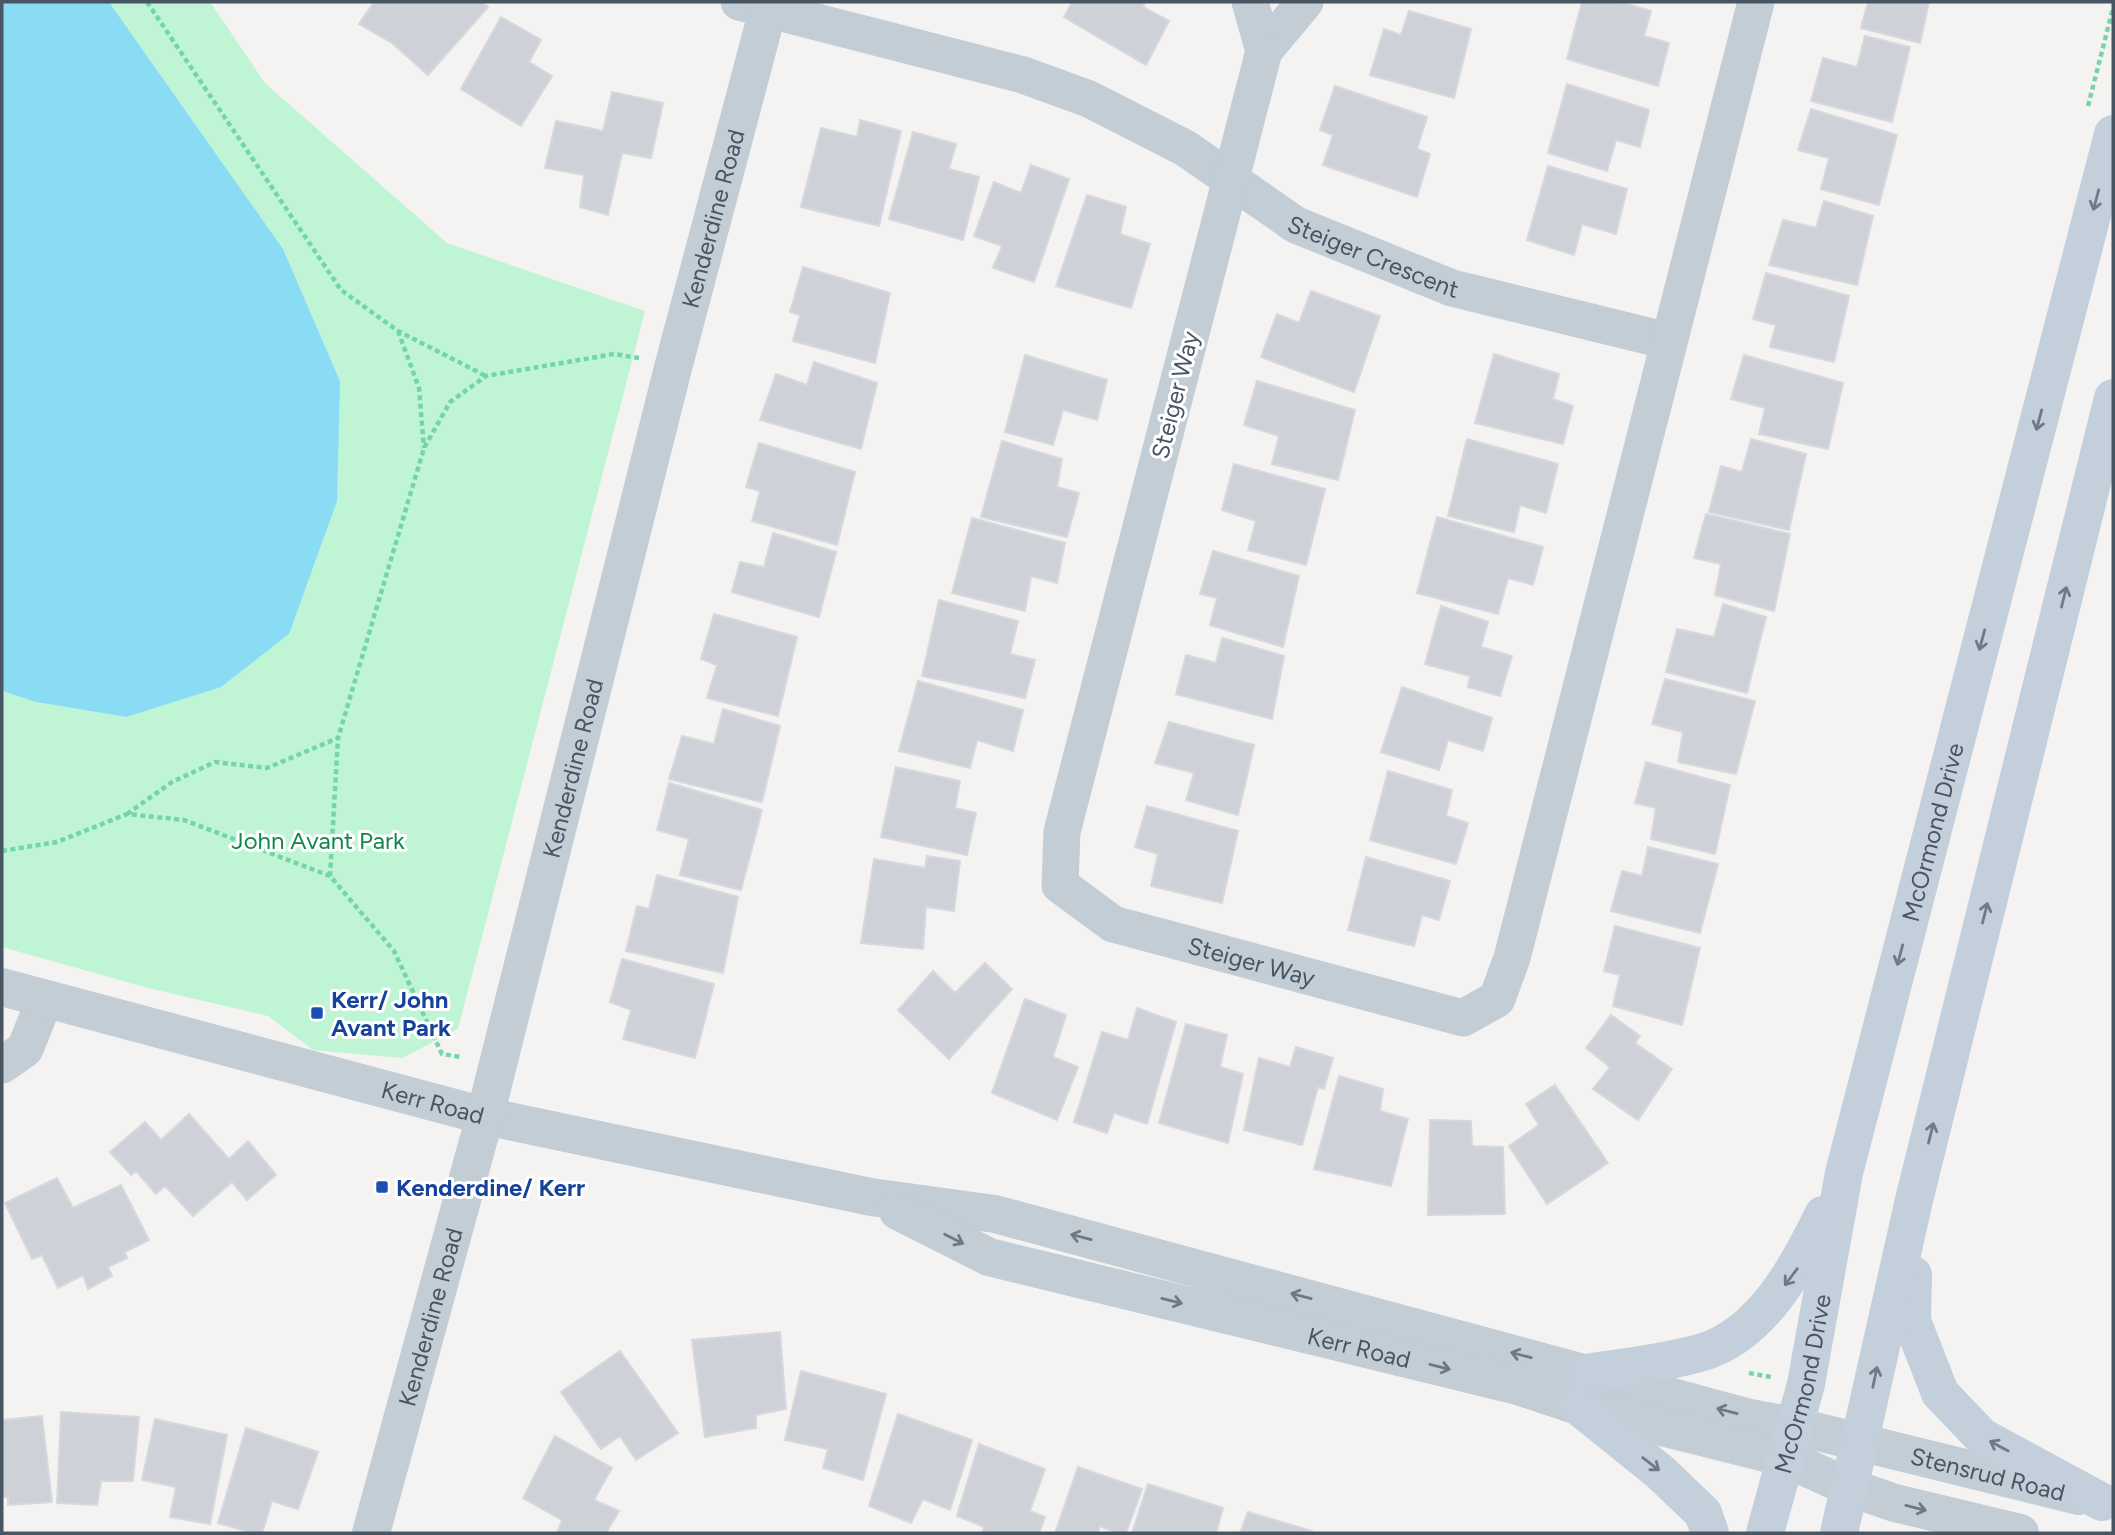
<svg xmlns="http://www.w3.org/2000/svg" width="2115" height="1535" font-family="Figtree,sans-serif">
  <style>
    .green { fill: #bff4d5 }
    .water { fill: #89dcf4 }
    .building { fill: #ced1d8; stroke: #d6d8de; stroke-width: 2 }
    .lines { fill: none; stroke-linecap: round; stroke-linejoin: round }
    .path { stroke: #74d6a7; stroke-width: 4.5; stroke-dasharray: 5 3.5; stroke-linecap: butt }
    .minor { stroke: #c3cdd5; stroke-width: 37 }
    .tertiary { stroke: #c3cdd5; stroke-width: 38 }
    .secondary { stroke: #c4cfdc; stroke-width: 38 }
    .oneway { stroke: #6d7a87 }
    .oneway2 { stroke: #6d7984 }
    .transit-dot { fill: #1a4fb4; stroke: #fff; stroke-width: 2.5 }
    .labels { text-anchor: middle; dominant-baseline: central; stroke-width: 6; stroke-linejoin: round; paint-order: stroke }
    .street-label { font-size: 24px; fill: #485562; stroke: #fff }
    .park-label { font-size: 24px; fill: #0f874d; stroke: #fff }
    .transit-label { font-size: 24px; font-weight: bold; fill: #164399; stroke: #fff; text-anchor: start }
  </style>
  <rect width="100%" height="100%" fill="#f5f3f2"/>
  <!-- green -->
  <path class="green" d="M109,2H210L265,83L447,243L645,311L458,1029L402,1058L313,1050L268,1016L148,988L2,947V691L36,702L126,717L340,381L283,249Z"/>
  <!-- water -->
  <path class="water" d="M2,2H109L283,249L340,381L337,501L289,634L221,687L126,717L36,702L2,691Z"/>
  <!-- building -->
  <path class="building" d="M374,2H482L488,7L428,75L392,43L359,24Z
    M1072,2H1145L1143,7L1169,21L1146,65L1064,17Z
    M1582,2H1620L1651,11L1644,36L1669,43L1658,86L1567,59Z
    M1868,2H1929L1920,43L1861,28Z
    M1409,11L1471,29L1454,98L1370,75L1384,29L1401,35Z
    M501,17L541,40L529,62L552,76L521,126L461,89Z
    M1865,36L1910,47L1892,122L1811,101L1823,58L1857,67Z
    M1567,84L1649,110L1640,147L1616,140L1607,171L1548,153Z
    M1335,86L1427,117L1417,149L1430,154L1417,197L1323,165L1333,135L1320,130Z
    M612,92L663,103L651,158L622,153L608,215L580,207L584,175L545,168L556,121L603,131Z
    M1811,109L1897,135L1879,205L1821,189L1829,158L1798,150Z
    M860,120L901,131L879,226L801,207L821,128L857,137Z
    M913,132L956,144L949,169L979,177L963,240L889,219Z
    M1031,165L1069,179L1034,282L993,268L1002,246L974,236L994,182L1021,193Z
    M1548,166L1627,189L1616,234L1582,224L1574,255L1527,240Z
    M1087,195L1126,207L1120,234L1150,244L1131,308L1056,286Z
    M1824,201L1873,216L1857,285L1769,265L1783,220L1816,228Z
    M803,267L890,293L875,363L793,341L800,315L790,312Z
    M1766,273L1849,296L1834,362L1770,347L1776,325L1753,319Z
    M1311,291L1380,316L1354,392L1261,357L1277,314L1299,323Z
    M1494,354L1559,374L1553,399L1573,406L1563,444L1475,423Z
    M1025,355L1107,380L1097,420L1063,410L1053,445L1005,432Z
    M1744,355L1843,383L1828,449L1759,434L1765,408L1731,399Z
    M814,362L877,383L861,449L760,420L776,374L807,385Z
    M1257,381L1355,410L1338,480L1272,464L1279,436L1244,425Z
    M1467,439L1558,464L1546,513L1520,505L1514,532L1448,516Z
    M1751,439L1806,454L1789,530L1709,512L1721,466L1742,472Z
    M1002,441L1062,459L1057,487L1079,493L1067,537L981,517Z
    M759,443L855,472L837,545L752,521L760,491L746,487Z
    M1234,464L1325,489L1306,565L1248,550L1256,521L1222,510Z
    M1706,514L1790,534L1774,611L1715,595L1721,564L1694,558Z
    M1437,517L1543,547L1533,585L1508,578L1498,614L1417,593Z
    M972,518L1065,543L1057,583L1031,576L1025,611L952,593Z
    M773,533L836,552L819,617L732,592L740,562L764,567Z
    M1213,551L1299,576L1283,647L1210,625L1217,598L1200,594Z
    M939,600L1018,621L1010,654L1035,660L1025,698L922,676Z
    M1723,604L1766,617L1747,693L1666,672L1677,629L1714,637Z
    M1441,606L1488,622L1481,647L1512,656L1500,696L1468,687L1470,676L1425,664Z
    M714,614L797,637L778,716L707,698L717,665L701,659Z
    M1222,638L1284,656L1272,719L1176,694L1186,655L1216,663Z
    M1665,679L1755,701L1736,774L1678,762L1683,732L1652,724Z
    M918,681L1023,710L1013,751L977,740L970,768L899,751Z
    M1402,687L1492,718L1483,751L1448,740L1439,770L1381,752Z
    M723,709L780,726L762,802L669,779L682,736L714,744Z
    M1169,722L1254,745L1238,815L1186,800L1194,773L1155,763Z
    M1646,762L1730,785L1715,854L1651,839L1656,808L1635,803Z
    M896,767L960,781L955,808L976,813L967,855L881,837Z
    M1388,771L1452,790L1446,816L1468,823L1456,864L1370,840Z
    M669,783L762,810L741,890L680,875L689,839L657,830Z
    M1147,806L1238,831L1222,903L1151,886L1158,854L1135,847Z
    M1648,847L1718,864L1700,933L1611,911L1622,871L1642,876Z
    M927,856L960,861L954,911L926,907L923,949L861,943L874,859L925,868Z
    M1366,857L1450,881L1439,920L1422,915L1414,946L1348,930Z
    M657,875L738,897L723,973L626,951L637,906L649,909Z
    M1615,926L1700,948L1682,1025L1613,1006L1620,975L1604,971Z
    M622,959L714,984L695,1058L623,1039L631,1010L610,1002Z
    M985,963L1012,989L949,1059L898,1010L933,971L955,993Z
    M1025,999L1066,1015L1053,1057L1078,1067L1057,1120L992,1093Z
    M1137,1008L1176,1022L1147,1124L1114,1113L1107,1133L1074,1122L1102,1032L1128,1040Z
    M1611,1015L1640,1036L1635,1043L1672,1069L1638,1120L1593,1089L1610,1067L1586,1048Z
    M1186,1024L1227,1035L1220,1067L1243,1074L1228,1143L1159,1123Z
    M1296,1047L1333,1058L1324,1089L1318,1087L1302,1145L1244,1130L1259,1058L1290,1067Z
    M1339,1076L1383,1089L1380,1111L1408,1119L1391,1186L1314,1169Z
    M1555,1085L1608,1163L1547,1204L1509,1146L1539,1125L1526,1104Z
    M189,1114L229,1159L248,1141L276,1175L247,1200L232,1182L193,1216L165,1186L156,1194L136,1171L131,1175L110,1152L145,1122L161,1140Z
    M1430,1120L1471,1121L1472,1146L1503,1147L1505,1214L1428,1215Z
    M57,1178L73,1208L121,1185L149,1240L125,1252L127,1258L108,1267L112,1276L88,1289L83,1275L58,1288L42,1255L32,1259L5,1203Z
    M780,1332L786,1409L756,1415V1428L705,1437L692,1340Z
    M620,1351L678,1433L636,1460L620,1436L601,1449L561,1392Z
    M801,1371L886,1394L863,1480L823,1468L828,1449L785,1440Z
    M61,1412L139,1417L133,1481H101L97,1505L57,1503Z
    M898,1414L972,1440L950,1510L923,1499L911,1523L869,1506Z
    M42,1416L52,1502L8,1505V1497H2V1420Z
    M155,1419L227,1435L210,1524L170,1517L176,1487L142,1480Z
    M246,1428L318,1452L298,1509L272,1501L262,1533H252L218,1523Z
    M555,1436L612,1468L594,1500L619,1511L606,1533H557L562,1520L523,1498Z
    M979,1444L1045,1469L1030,1511L1045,1517L1039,1533H982L984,1527L957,1516Z
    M1078,1467L1142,1489L1126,1533H1117L1100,1526L1098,1533H1055Z
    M1148,1484L1223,1508L1216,1533H1132Z
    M1248,1512L1312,1531L1311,1533H1240Z"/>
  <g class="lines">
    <!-- path -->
    <path class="path" d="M147,2L341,290L398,331L486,376
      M2088,106L2113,8
      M398,331L419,388L424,448
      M127,814L172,782L215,762L267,768L338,738L424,448L450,402L486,376L614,354L639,358
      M2,851L57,842L127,814L184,820L330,876L394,951L442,1054L461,1057
      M330,876L338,738
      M1749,1373L1771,1377"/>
    <!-- minor -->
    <g class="minor">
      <path id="s1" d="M739,2L1023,75L1089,99L1185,148L1296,225L1452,288L1668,341"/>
      <path d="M1250,2L1264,51L1305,2"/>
      <path id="s2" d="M1264,51L1062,832L1060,885L1113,924L1463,1018L1497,999L1512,958L1756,2"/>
      <path d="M2,1065L25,1049L45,999"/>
    </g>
    <!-- tertiary -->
    <g class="tertiary">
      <path id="s3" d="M2,987L485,1116L871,1197L995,1214L1750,1418L1794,1426L2079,1496"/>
      <path id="s4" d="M898,1211L989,1257L1518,1386L1578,1406L1785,1458L1851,1488L1895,1503L2020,1533"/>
      <path id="s5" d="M371,1533L485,1116L674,364L770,2"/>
    </g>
    <!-- secondary -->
    <g class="secondary">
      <path d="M1913,1275L1912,1321L1940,1393L1982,1437L2102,1502"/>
      <path d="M1587,1373C1625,1367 1665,1363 1703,1352C1762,1334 1798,1267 1823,1215"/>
      <path d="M1578,1406L1660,1472L1703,1513L1710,1533"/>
      <path id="s6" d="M1765,1533L1806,1384L1844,1173L2113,134"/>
      <path d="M1839,1533L1914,1200L2113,398"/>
    </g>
  </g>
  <!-- one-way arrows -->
  <defs><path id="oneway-shaft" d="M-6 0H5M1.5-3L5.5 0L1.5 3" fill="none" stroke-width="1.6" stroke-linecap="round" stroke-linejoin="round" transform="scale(1.75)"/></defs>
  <g class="oneway">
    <use href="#oneway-shaft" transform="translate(2096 200) rotate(105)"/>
    <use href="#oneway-shaft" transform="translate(2039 420) rotate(105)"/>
    <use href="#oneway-shaft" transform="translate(2064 597) rotate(-76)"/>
    <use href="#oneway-shaft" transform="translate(1982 640) rotate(105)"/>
    <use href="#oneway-shaft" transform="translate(1985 913) rotate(-76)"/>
    <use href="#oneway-shaft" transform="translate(1900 955) rotate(105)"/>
    <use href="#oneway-shaft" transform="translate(1931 1133) rotate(-76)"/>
    <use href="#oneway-shaft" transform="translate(1791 1277) rotate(127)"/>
    <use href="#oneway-shaft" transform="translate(1875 1377) rotate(-78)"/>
    <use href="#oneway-shaft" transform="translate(1999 1446) rotate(-152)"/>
    <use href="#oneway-shaft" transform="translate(1651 1464) rotate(38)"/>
  </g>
  <g class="oneway2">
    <use href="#oneway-shaft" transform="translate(1081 1237) rotate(-165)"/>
    <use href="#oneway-shaft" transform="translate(954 1239) rotate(27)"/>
    <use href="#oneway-shaft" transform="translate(1301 1296) rotate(-165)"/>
    <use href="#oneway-shaft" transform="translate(1172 1301) rotate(14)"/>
    <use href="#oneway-shaft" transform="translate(1521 1355) rotate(-165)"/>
    <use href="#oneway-shaft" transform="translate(1440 1367) rotate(14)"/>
    <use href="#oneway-shaft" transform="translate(1727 1411) rotate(-165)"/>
    <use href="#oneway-shaft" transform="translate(1916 1508) rotate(14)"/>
  </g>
  <!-- markers -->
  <g class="transit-dot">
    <rect x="310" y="1006" width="14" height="14" rx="3.5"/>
    <rect x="375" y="1180" width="14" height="14" rx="3.5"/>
  </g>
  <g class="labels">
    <!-- street labels -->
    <g class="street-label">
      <text stroke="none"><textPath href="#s5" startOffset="1358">Kenderdine Road</textPath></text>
      <text stroke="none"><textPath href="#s1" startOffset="690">Steiger Crescent</textPath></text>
      <text transform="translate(1175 395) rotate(-76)">Steiger Way</text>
      <text stroke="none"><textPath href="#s5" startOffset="791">Kenderdine Road</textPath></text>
      <text stroke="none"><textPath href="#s6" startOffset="721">McOrmond Drive</textPath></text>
      <text stroke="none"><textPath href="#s2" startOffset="1069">Steiger Way</textPath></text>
      <text stroke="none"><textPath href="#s3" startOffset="446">Kerr Road</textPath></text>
      <text stroke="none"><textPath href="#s5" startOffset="224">Kenderdine Road</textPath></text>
      <text stroke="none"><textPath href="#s4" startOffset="483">Kerr Road</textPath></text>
      <text stroke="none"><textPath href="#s6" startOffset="154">McOrmond Drive</textPath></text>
      <text stroke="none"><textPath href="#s3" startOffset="2046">Stensrud Road</textPath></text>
    </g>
    <!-- park labels -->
    <g class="park-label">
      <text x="318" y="840">John Avant Park</text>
    </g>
    <!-- transit labels -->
    <g class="transit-label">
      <text x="331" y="999">Kerr/ John<tspan x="331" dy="28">Avant Park</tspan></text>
      <text x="396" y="1187">Kenderdine/ Kerr</text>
    </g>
  </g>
  <!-- border -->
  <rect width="2115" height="1535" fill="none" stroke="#485562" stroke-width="7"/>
</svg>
